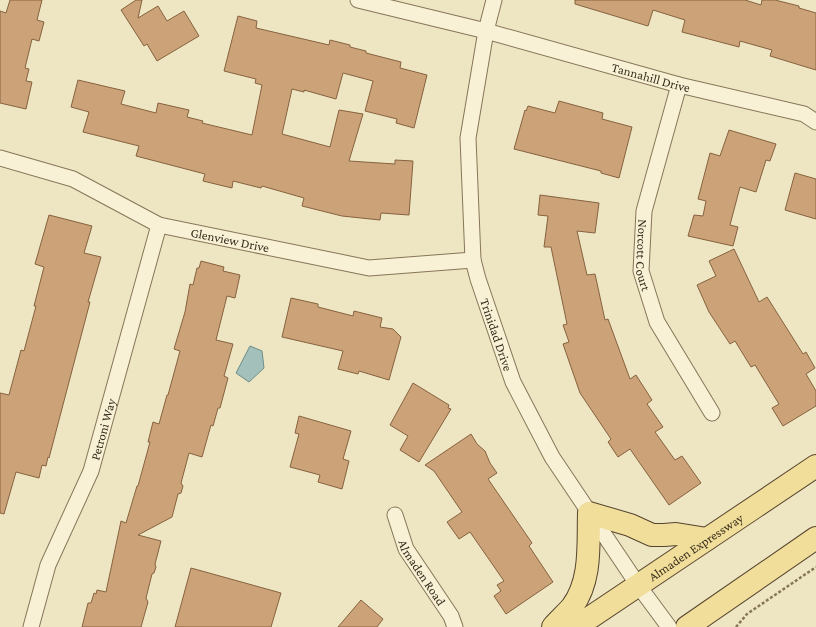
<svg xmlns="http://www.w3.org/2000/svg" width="816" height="627" font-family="'Crimson Pro',serif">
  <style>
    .water { fill: #a4c0bb; stroke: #6b8e89 }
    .building { fill: #cca378; stroke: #86623f }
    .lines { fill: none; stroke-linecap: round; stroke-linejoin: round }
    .minor-casing { stroke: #877659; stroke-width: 17 }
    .primary-casing { stroke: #55442e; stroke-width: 24 }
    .path { stroke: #877659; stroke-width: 2.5; stroke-dasharray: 3 2; stroke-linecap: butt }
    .minor { stroke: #f8f1d5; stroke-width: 15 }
    .primary { stroke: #f1de9a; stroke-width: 22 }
    .labels { text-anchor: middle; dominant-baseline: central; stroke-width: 3; stroke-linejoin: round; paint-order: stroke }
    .street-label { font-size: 13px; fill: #372c1d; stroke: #f5eed2 }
  </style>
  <rect width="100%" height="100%" fill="#eee5c2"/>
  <!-- water -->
  <path class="water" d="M250,346L262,351L264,368L249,382L236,373Z"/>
  <!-- building -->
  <path class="building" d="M10,0H42L37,20L44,22L39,41L32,39L25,68L29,69L26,81L32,82L26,109L0,103V11L6,13Z
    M136,0H142L138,18L158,6L167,21L184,11L199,36L157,61L147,44L144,46L121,10Z
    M575,0H745L761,5L762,0H775L799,6V8L816,13V70L770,56L772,50L740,41L739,47L682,32L685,20L653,10L648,26L575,4Z
    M238,16L257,21L256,28L329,45L330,40L350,45V47L366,51V53L401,62L400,68L427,75L414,128L396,123L397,119L365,111L373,81L343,73L336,99L304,90V92L292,89L282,134L330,147L339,110L363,114L349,161L395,164V160L413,161L409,215L381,213L380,220L342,216L302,206L304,198L262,186L261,188L233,181L232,188L203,181L205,174L136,156L139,146L83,132L89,112L71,107L78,80L125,91L121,104L156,113L158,103L189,110L187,117L203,121L202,123L252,135L262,85L255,83L256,79L224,71Z
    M559,101L603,113L602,119L632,127L619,178L601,173V171L514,149L525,110L526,111L528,106L555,113Z
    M729,130L776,144L770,161L766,160L756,192L740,187L730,225L738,227L733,246L688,236L694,215L703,216L706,201L698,199L710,153L720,156Z
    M795,173L816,179V219L785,210Z
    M540,195L599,203L595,233L577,231L587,275L595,274L605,320L608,319L630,379L636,375L652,400L647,404L663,427L655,432L675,460L682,456L701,483L669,505L630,449L618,457L608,442L611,439L580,393L563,344L569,342L563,325L567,324L551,247H544L548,216L538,215Z
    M49,215L92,226L84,253L101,257L88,302H90L49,458L48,457L46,466L42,465L39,478L16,472L4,514L0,513V393L9,395L21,350L24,351L36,306H34L44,267L35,264Z
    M734,249L759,302L767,297L803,354L806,352L815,368L806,374L816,391V406L783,426L772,408L779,404L755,365L751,367L735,341L730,344L709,312L697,285L716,276L709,261Z
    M201,261L224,267L223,271L240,275L235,298L227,296L216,340L233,344L224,376L228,378L220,408H218L213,426L211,425L202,457L189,453L181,483L183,486L181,493L178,494L172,517L138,535L161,541L155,564L156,567L154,573L152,574L146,598L148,602L141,627H82L88,603H91L94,593L96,594L97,590L106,592L121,521L126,523L137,486H138L150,442H148L153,422L159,424L167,395H168L180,351L174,349L185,312L190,284L193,285L197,268H199Z
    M291,298L318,304V307L353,316L354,311L382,318L380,327L393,329L401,337L389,380L359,371L358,374L338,369L343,351L282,337Z
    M413,383L449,405L448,408L451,409L419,462L400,450L408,436L390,425Z
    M299,416L351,431L343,459L349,461L342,489L318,482L320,475L290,467L299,434L295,433Z
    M471,434L477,444L485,451L490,463L497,473L488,479L532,543L529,546L553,582L506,614L494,596L501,591L497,585L504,581L470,532L459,539L447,522L462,512L434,471L425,465Z
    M191,568L281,593L271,627H175Z
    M361,600L383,619L377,627H338Z"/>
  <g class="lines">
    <defs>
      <g id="minor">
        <path id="s1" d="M358,0L486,31L679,85L804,114L816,122"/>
        <path id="s2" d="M494,0L486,31L468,138L473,260L478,279L513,382L552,457L638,585L669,627"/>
        <path id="s3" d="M679,85L644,211L641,271L657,322L712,413"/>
        <path id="s4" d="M0,158L73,179L159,225L369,268L473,260"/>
        <path id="s5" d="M395,515L406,549L451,616L455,627"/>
        <path id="s6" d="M31,627L48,565L91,471L159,225"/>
      </g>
      <g id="primary">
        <path d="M553,627C559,620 566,614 572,607C592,580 588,544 589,513L630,525L652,535H664L676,534L707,539"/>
        <path id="s7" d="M576,627L816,466"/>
        <path d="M687,627L816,538"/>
      </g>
    </defs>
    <!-- minor casing -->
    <use href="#minor" class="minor-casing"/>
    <!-- primary casing -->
    <use href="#primary" class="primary-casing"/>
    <!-- path -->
    <path class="path" d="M736,627L747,614L816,567"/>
    <!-- minor -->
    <use href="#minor" class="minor"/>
    <!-- primary -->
    <use href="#primary" class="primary"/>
  </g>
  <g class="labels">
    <!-- street labels -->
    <g class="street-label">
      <text stroke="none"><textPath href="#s1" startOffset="303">Tannahill Drive</textPath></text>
      <text stroke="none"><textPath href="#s4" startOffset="246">Glenview Drive</textPath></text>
      <text stroke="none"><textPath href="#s3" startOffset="175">Norcott Court</textPath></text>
      <text stroke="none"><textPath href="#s2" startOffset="341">Trinidad Drive</textPath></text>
      <text stroke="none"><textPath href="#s6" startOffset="211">Petroni Way</textPath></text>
      <text stroke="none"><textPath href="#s7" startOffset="144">Almaden Expressway</textPath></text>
      <text stroke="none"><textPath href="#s5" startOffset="64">Almaden Road</textPath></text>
    </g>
  </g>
</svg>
